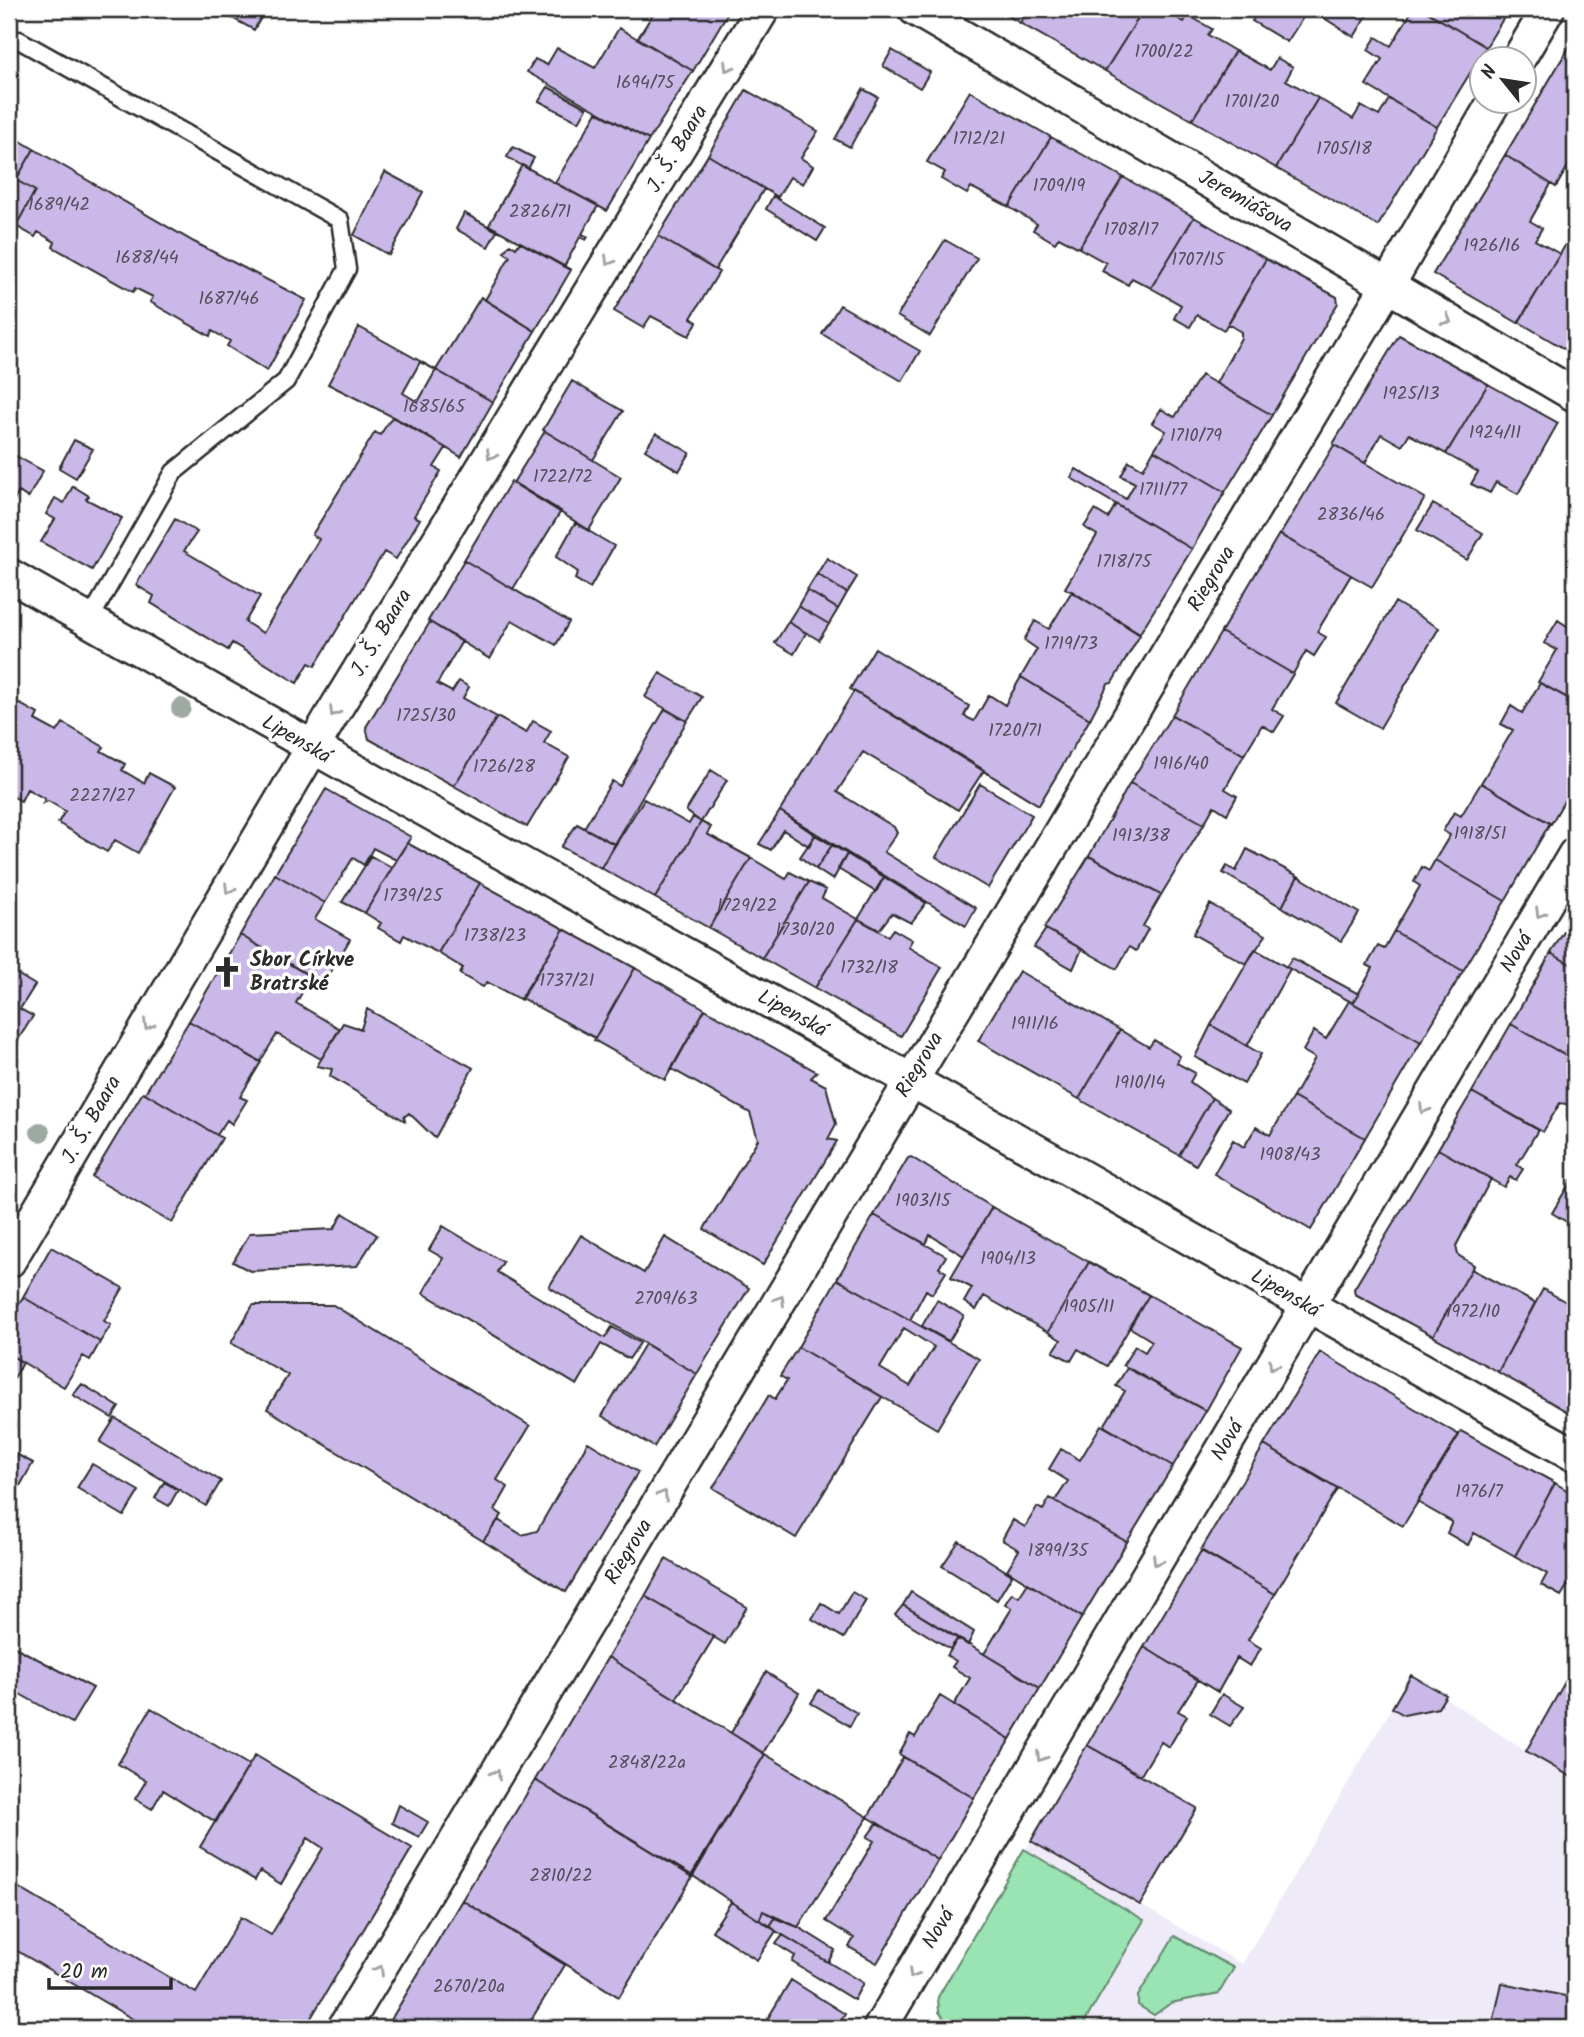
<svg xmlns="http://www.w3.org/2000/svg" width="1584" height="2037" font-family="Kalam,sans-serif">
  <style>
    .built { fill: #efeaf8 }
    .green { fill: #9ae3b2; stroke: #62876e; stroke-width: 2 }
    .building { fill: #cab8e9; stroke: #2b2b2b; stroke-width: 2; fill-rule: evenodd }
    .lines { fill: none; stroke-linecap: round; stroke-linejoin: round }
    .lane-casing { stroke: #2b2b2b; stroke-width: 21 }
    .street-casing { stroke: #2b2b2b; stroke-width: 37 }
    .lane { stroke: #fff; stroke-width: 16 }
    .street { stroke: #fff; stroke-width: 32 }
    .tree { fill: #9da9a1 }
    .oneway { stroke: #a0a0a0 }
    .labels { text-anchor: middle; dominant-baseline: central; stroke-width: 7; stroke-linejoin: round; paint-order: stroke }
    .number-label { font-size: 18px; fill: #534e5a }
    .street-label { font-size: 21px; fill: #2b2b2b; stroke: #fff }
    .poi-label { font-size: 21px; font-weight: bold; fill: #2b2b2b; stroke: #fff; text-anchor: start }
  </style>
  <rect width="100%" height="100%" fill="#fff"/>
  <filter id="ink" filterUnits="userSpaceOnUse"><feTurbulence type="fractalNoise" baseFrequency=".0143" numOctaves="2"/><feDisplacementMap in="SourceGraphic" scale="14" xChannelSelector="R" yChannelSelector="G"/><feConvolveMatrix kernelMatrix="1 2 1 2 8 2 1 2 1" color-interpolation-filters="sRGB"/></filter>
  <g filter="url(#ink)">
    <!-- built -->
    <path class="built" d="M1575,1664V2028H952L939,2012L938,1997L1031,1841L1242,1964L1411,1675L1525,1751Z"/>
    <!-- green -->
    <path class="green" d="M1024,1849L1144,1920L1081,2028H952L939,2012L938,1997Z
      M1174,1936L1234,1968L1219,1993L1171,2003L1154,2015L1138,2005V1996Z"/>
    <!-- building -->
    <path class="building" d="M216,9H266L254,30Z
      M656,9H730L693,71L638,38Z
      M996,9H1028L1020,23Z
      M1028,9H1144L1105,71L1020,23Z
      M1144,9H1161L1184,22L1188,15L1212,29L1208,35L1235,51L1192,120L1105,71Z
      M1260,9H1306L1308,10L1287,42L1252,21Z
      M1310,9L1334,10L1371,9L1354,37Z
      M1413,9H1422L1486,47L1437,127L1366,85L1382,59L1368,50L1376,37L1391,46Z
      M1428,9H1509L1486,47L1426,11Z
      M619,28L693,71L649,140L527,72L535,59L547,65L557,48L595,68Z
      M1575,37V154L1556,187L1505,155Z
      M892,50L930,72L920,88L883,66Z
      M1235,51L1270,70L1277,58L1293,67L1286,80L1318,98L1276,168L1192,120Z
      M548,87L587,108L579,122L539,101Z
      M863,89L878,97L850,147L835,139Z
      M746,90L818,131L801,158L813,166L803,184L790,177L778,197L708,155Z
      M970,91L1051,137L1009,207L971,187L967,194L941,179L945,172L927,162Z
      M1318,98L1353,119L1361,106L1379,116L1389,99L1437,127L1378,226L1276,168Z
      M597,112L649,140L607,211L555,183Z
      M9,134L34,149L16,180L35,191L16,226L9,222Z
      M1051,137L1123,177L1079,248L1059,237L1055,243L1033,230L1037,224L1009,207Z
      M513,147L534,158L528,169L507,157Z
      M34,149L194,242L306,300L267,371L227,346L230,341L212,331L210,336L150,302L153,297L135,288L133,292L53,247L55,242L38,232L35,237L16,226L35,191L16,180Z
      M708,155L764,189L715,270L658,236Z
      M1505,155L1551,184L1530,221L1542,228L1535,240L1560,254L1518,323L1433,274Z
      M522,165L598,206L582,234L588,237L586,240L580,237L564,267L489,225Z
      M385,172L423,192L389,255L354,235Z
      M1123,177L1194,217L1151,288L1132,278L1128,285L1102,271L1106,263L1079,248Z
      M773,196L825,228L817,241L766,209Z
      M464,213L497,231L488,247L456,229Z
      M1194,217L1266,259L1224,330L1197,315L1190,327L1174,318L1181,305L1151,288Z
      M1575,229V355L1519,322Z
      M658,236L719,272L691,318L697,322L689,336L651,316L643,328L614,311Z
      M945,240L977,258L930,336L897,316Z
      M520,242L571,270L535,331L485,300L510,256L504,252L510,244L516,248Z
      M1266,259L1337,297L1338,303L1272,415L1216,383L1241,338V332L1228,324Z
      M481,297L535,331L493,402L436,370Z
      M840,305L920,351L902,381L822,334Z
      M359,327L493,402L461,457L405,423L328,384ZM420,362L436,370L418,402L403,393Z
      M1399,335L1488,384L1446,454L1409,434L1402,446L1381,434L1365,463L1333,444Z
      M1201,375L1272,415L1225,492L1154,450L1166,431L1152,423L1161,409L1175,417Z
      M572,381L623,411L593,460L543,430Z
      M1488,384L1558,423L1518,494L1496,482L1490,493L1471,484L1478,472L1446,454Z
      M392,417L446,448L434,467L441,471L414,516L420,519L396,559L384,552L315,666L309,663L297,683L232,643L228,650L151,603L154,596L136,585L175,519L197,532L184,551L260,596L245,622L263,633L319,539L312,535L375,432L380,435Z
      M545,431L621,477L589,530L513,483Z
      M656,433L690,453L679,471L645,450Z
      M74,440L93,449L76,478L59,468Z
      M1334,445L1425,498L1372,587L1280,535Z
      M1154,450L1225,492L1192,549L1071,478L1076,469L1126,499L1135,483L1121,476L1129,461L1143,469Z
      M9,452L43,471L28,498L19,492L9,508Z
      M511,481L561,511L513,589L464,560Z
      M73,486L89,496L86,499L122,518L92,570L41,542L55,519L46,514L55,498L64,503Z
      M1116,504L1192,549L1140,633L1065,588L1097,535L1084,527L1095,510L1108,518Z
      M1433,504L1483,533L1467,560L1417,530Z
      M575,523L614,546L590,588L575,579L578,572L556,557Z
      M1279,534L1351,575L1317,632L1326,637L1314,656L1306,651L1293,674L1221,632Z
      M827,558L857,577L847,593L817,574Z
      M464,560L569,622L556,645L512,620L490,659L428,621Z
      M817,574L847,593L838,609L807,590Z
      M807,590L838,609L829,624L798,606Z
      M1072,591L1140,635L1112,683L1108,684L1090,719L1021,677L1037,649L1024,640L1035,621L1049,629Z
      M1395,602L1439,628L1380,728L1336,703Z
      M798,606L829,624L819,640L788,622Z
      M1558,620L1570,628L1575,620V702L1538,682L1557,650L1544,643Z
      M430,622L462,641L437,684L452,692L459,681L469,687L463,698L497,717L454,786L369,739L366,727Z
      M788,622L806,633L794,654L775,643Z
      M1221,632L1293,674L1272,709L1284,716L1274,732L1262,725L1244,755L1172,715Z
      M875,648L969,706L964,716L974,721L989,695L1005,705L1021,677L1090,719L1039,805L850,689Z
      M660,673L702,697L687,721L645,697Z
      M1540,683L1575,702V782L1551,824L1481,783L1513,730L1501,724L1511,706L1522,713Z
      M854,691L984,770L958,810L863,752L837,792L894,827L897,833L884,852L976,908L966,926L780,811Z
      M9,692L17,696L15,701L38,714L35,720L57,732L63,723L104,747L101,751L125,764L122,770L144,783L149,773L175,787L138,853L115,840L107,852L58,823L65,811L48,801L43,803L45,799L27,789L21,801L9,794Z
      M665,709L687,721L614,844L584,828L612,781L620,786Z
      M1172,715L1244,755L1225,789L1237,796L1227,814L1214,806L1204,824L1130,783Z
      M497,717L526,733L533,721L551,731L544,743L569,757L527,827L454,786Z
      M711,770L727,780L701,822L686,811Z
      M1130,783L1204,824L1161,895L1089,856Z
      M1481,783L1550,823L1505,901L1435,860L1450,835L1443,831L1454,812L1461,816Z
      M980,784L1032,815L988,888L936,857Z
      M326,789L411,837L396,860L373,848L364,865L353,858L325,903L275,874Z
      M644,799L689,824L693,817L701,822L655,898L601,868Z
      M780,811L815,835L809,846L783,830L771,850L759,844Z
      M701,822L711,827L707,834L751,858L709,928L655,898Z
      M577,824L614,844L601,868L561,847Z
      M815,835L832,845L816,869L800,857Z
      M407,843L480,883L438,953L404,935L401,941L378,928L381,923L365,913Z
      M832,845L847,854L833,880L816,869Z
      M1247,849L1298,876L1282,907L1223,873L1227,866L1236,871Z
      M847,854L884,877L876,892L838,869Z
      M371,856L392,868L365,913L342,902Z
      M1089,856L1161,895L1143,926L1148,929L1136,951L1129,947L1117,969L1044,928Z
      M751,858L786,879L790,872L809,882L762,958L709,928Z
      M1435,860L1505,901L1463,971L1394,931L1420,886L1414,882L1422,867L1429,871Z
      M275,874L325,903L315,919L350,939L324,984L240,935Z
      M1298,876L1359,913L1341,941L1282,907Z
      M884,877L926,903L911,923L892,913L879,930L858,919Z
      M809,882L826,890L822,898L858,919L815,988L762,958Z
      M480,883L564,929L521,1000L487,982L483,987L460,974L463,968L438,953Z
      M1210,904L1266,935L1246,964L1193,934Z
      M1575,914V967L1551,953Z
      M858,919L888,936L893,929L912,940L908,947L942,967L901,1036L815,988Z
      M564,929L635,968L595,1038L521,998Z
      M1046,929L1082,949L1073,969L1034,947Z
      M1394,931L1463,971L1421,1042L1353,1003L1373,968L1367,965L1378,946L1384,949Z
      M240,935L311,977L296,1003L340,1029L321,1059L277,1034L260,1062L189,1021Z
      M1255,949L1290,969L1247,1046L1211,1025Z
      M1551,953L1575,967V1061L1511,1024Z
      M1292,958L1359,994L1353,1003L1286,967Z
      M635,968L705,1009L665,1080L594,1040Z
      M9,969L35,985L20,1009L33,1016L9,1054Z
      M1019,971L1120,1030L1079,1099L978,1041Z
      M1349,1001L1421,1042L1365,1138L1293,1097L1315,1058L1303,1051L1314,1031L1326,1039Z
      M367,1009L473,1068L435,1138L409,1113L404,1117L405,1121L330,1076L332,1069L317,1066L343,1023L361,1029Z
      M705,1009L817,1072L811,1078L826,1086L836,1124L828,1139L837,1141L763,1265L704,1229L758,1139L750,1113L672,1069Z
      M189,1021L261,1062L240,1097L247,1100L232,1124L227,1120L217,1135L145,1093Z
      M1511,1024L1575,1061V1078L1571,1084L1575,1088V1099L1572,1105L1560,1103L1543,1132L1472,1092Z
      M1211,1025L1261,1054L1244,1084L1195,1057Z
      M1120,1030L1149,1047L1154,1040L1180,1056L1177,1063L1195,1073L1190,1082L1212,1098L1179,1155L1079,1099Z
      M143,1092L222,1138L172,1223L92,1177Z
      M1472,1092L1538,1130L1517,1165L1523,1169L1516,1180L1510,1177L1504,1187L1438,1149Z
      M1293,1097L1365,1138L1311,1230L1214,1174L1233,1140L1244,1147L1256,1127L1270,1135Z
      M1212,1098L1229,1109L1196,1165L1179,1155Z
      M1438,1149L1491,1179L1456,1246L1458,1255L1474,1265L1433,1336L1355,1294L1354,1289Z
      M911,1157L992,1207L964,1256L930,1235L926,1244L874,1215L908,1158Z
      M1575,1174V1227L1552,1213Z
      M992,1207L1089,1262L1048,1332L984,1296L976,1310L964,1302L972,1288L951,1277Z
      M343,1213L377,1235L357,1266L250,1271L233,1262L250,1233L334,1229Z
      M874,1215L946,1256L939,1268L946,1272L932,1294L926,1290L910,1320L837,1279Z
      M443,1226L503,1262L497,1272L605,1338L612,1327L640,1343L629,1359L601,1344L577,1385L423,1293L443,1258L429,1250Z
      M581,1235L644,1273L665,1237L749,1288L697,1374L549,1287Z
      M51,1247L123,1288L104,1321L111,1325L100,1342L23,1297Z
      M1089,1262L1149,1295L1107,1366L1078,1349L1071,1361L1053,1352L1061,1340L1048,1332Z
      M1474,1265L1473,1270L1535,1303L1498,1372L1433,1336Z
      M837,1279L979,1359L937,1429L798,1347ZM904,1328L934,1347L910,1386L880,1368Z
      M1543,1289L1575,1307V1416L1498,1372Z
      M1149,1295L1242,1347L1206,1411L1123,1365L1135,1346L1145,1352L1152,1341L1129,1327Z
      M23,1297L100,1342L90,1360L83,1356L64,1387L9,1354V1319Z
      M937,1300L964,1316L949,1341L922,1326Z
      M253,1305H333L530,1426L497,1480L508,1487L495,1510L502,1515L483,1541L267,1409L288,1375L231,1343Z
      M645,1344L697,1374L654,1447L602,1416Z
      M798,1347L882,1397L796,1538L713,1488L769,1395L775,1399L787,1380L780,1376Z
      M1320,1352L1459,1435L1403,1526L1264,1445Z
      M9,1354L23,1363L11,1383L9,1382Z
      M1127,1368L1206,1411L1173,1466L1104,1426L1125,1391L1116,1386Z
      M82,1384L119,1407L112,1418L73,1395Z
      M115,1418L221,1481L206,1506L100,1442Z
      M1101,1425L1173,1466L1127,1542L1055,1501L1068,1481L1049,1469L1061,1449L1080,1460Z
      M1461,1431L1555,1483L1515,1556L1474,1533L1468,1545L1447,1533L1452,1522L1417,1502Z
      M588,1442L638,1472L566,1592L483,1541L498,1520L522,1535L537,1531Z
      M1264,1445L1337,1489L1275,1594L1201,1550Z
      M16,1454L33,1463L14,1496L9,1493V1466Z
      M92,1464L139,1491L124,1516L77,1488Z
      M164,1482L178,1490L169,1506L155,1498Z
      M1555,1483L1575,1495V1590L1568,1585L1561,1596L1541,1585L1547,1574L1515,1556Z
      M1050,1498L1127,1542L1082,1617L1007,1570L1019,1550L1002,1540L1013,1520L1025,1527L1037,1507L1043,1510Z
      M959,1541L1012,1575L997,1600L942,1566Z
      M1201,1551L1275,1594L1248,1640L1261,1648L1250,1666L1237,1658L1218,1692L1144,1647Z
      M666,1559L747,1607L725,1644L645,1596Z
      M1028,1583L1082,1617L1040,1688L984,1654L1012,1608L1005,1604L1012,1593L1019,1597Z
      M852,1592L866,1600L844,1638L812,1619L821,1603L839,1614Z
      M911,1592L974,1632L968,1645L903,1605Z
      M645,1596L714,1637L676,1699L608,1657Z
      M903,1605L958,1638L950,1649L895,1615Z
      M958,1638L1040,1688L1010,1739L954,1705L970,1678L952,1667L956,1661L947,1656Z
      M9,1644L93,1688L72,1723L9,1688Z
      M1144,1647L1198,1680L1178,1711L1187,1716L1169,1747L1161,1742L1141,1775L1087,1745Z
      M608,1657L765,1754L691,1876L535,1780Z
      M1575,1664V1779L1526,1751Z
      M766,1672L799,1693L763,1753L731,1733Z
      M1411,1675L1446,1695L1438,1708L1404,1715L1392,1708Z
      M819,1690L857,1713L850,1726L811,1703Z
      M1222,1694L1244,1707L1230,1726L1210,1714Z
      M940,1696L1010,1739L974,1798L899,1754L910,1734L915,1737Z
      M151,1708L249,1765L216,1822L163,1790L152,1809L135,1799L146,1781L118,1764Z
      M1087,1745L1197,1808L1140,1905L1031,1841Z
      M765,1754L868,1817L798,1927L763,1911L759,1920L693,1876Z
      M255,1755L412,1848L305,2028H148L9,1946V1882L196,1993L241,1917L271,1935L323,1848L308,1838L281,1884L260,1871L255,1880L200,1847Z
      M903,1757L974,1798L938,1860L868,1817Z
      M535,1780L693,1876L619,1997L462,1900Z
      M399,1805L428,1822L419,1837L392,1823Z
      M877,1823L938,1860L877,1963L849,1947L854,1938L826,1921L874,1841L867,1837Z
      M462,1900L565,1965L526,2028H398L389,2023Z
      M731,1902L776,1931L757,1960L712,1931Z
      M763,1911L775,1918L770,1926L759,1920Z
      M775,1918L798,1927L835,1950L828,1962L776,1931L770,1926Z
      M783,1935L863,1983L854,2000L792,1962L795,1956L776,1944Z
      M791,1980L845,2014L837,2028H762Z
      M1502,1983L1575,1998V2028H1492Z"/>
    <g class="lines">
      <defs>
        <path id="lane" d="M19,40L340,220L347,269L286,381L174,472L89,621"/>
        <path id="street" d="M915,9L1575,395
          M1518,60L1548,9
          M9,575C296,740 586,899 875,1060C1109,1191 1341,1326 1575,1455
          M9,1261L333,713L763,9
          M344,2028L1388,285L1494,102
          M880,2028L1575,854"/>
      </defs>
      <!-- lane casing -->
      <use href="#lane" class="lane-casing"/>
      <!-- street casing -->
      <use href="#street" class="street-casing"/>
      <!-- lane -->
      <use href="#lane" class="lane"/>
      <!-- street -->
      <use href="#street" class="street"/>
    </g>
    <!-- trees -->
    <g class="tree">
      <circle cx="181" cy="708" r="10"/>
      <circle cx="40" cy="1132" r="10"/>
    </g>
    <!-- one-way arrows -->
    <defs><path id="oneway-chevron" d="M-2-3.5L2.5 0L-2 3.5" fill="none" stroke-width="1.6" stroke-linecap="round" stroke-linejoin="round" transform="scale(1.75)"/></defs>
    <g class="oneway">
      <use href="#oneway-chevron" transform="translate(728 67) rotate(121)"/>
      <use href="#oneway-chevron" transform="translate(609 261) rotate(121)"/>
      <use href="#oneway-chevron" transform="translate(1447 320) rotate(30)"/>
      <use href="#oneway-chevron" transform="translate(491 455) rotate(121)"/>
      <use href="#oneway-chevron" transform="translate(334 712) rotate(121)"/>
      <use href="#oneway-chevron" transform="translate(229 889) rotate(121)"/>
      <use href="#oneway-chevron" transform="translate(1540 913) rotate(121)"/>
      <use href="#oneway-chevron" transform="translate(148 1025) rotate(120)"/>
      <use href="#oneway-chevron" transform="translate(1424 1109) rotate(121)"/>
      <use href="#oneway-chevron" transform="translate(780 1300) rotate(-59)"/>
      <use href="#oneway-chevron" transform="translate(1273 1365) rotate(121)"/>
      <use href="#oneway-chevron" transform="translate(663 1495) rotate(-59)"/>
      <use href="#oneway-chevron" transform="translate(1157 1561) rotate(121)"/>
      <use href="#oneway-chevron" transform="translate(1041 1757) rotate(121)"/>
      <use href="#oneway-chevron" transform="translate(496 1774) rotate(-59)"/>
      <use href="#oneway-chevron" transform="translate(379 1970) rotate(-59)"/>
      <use href="#oneway-chevron" transform="translate(913 1974) rotate(121)"/>
    </g>
  </g>
  <!-- icons -->
  <defs>
    <symbol id="church-bare" viewBox="-9 -9 18 18"><path d="M-1.2-6h2.4v3.5h3.3v2.4h-3.3V6h-2.4V-.1h-3.3v-2.4h3.3Z" fill="#2b2b2b" stroke="#fff" stroke-width="2.5" paint-order="stroke"/></symbol>
  </defs>
  <g fill-rule="evenodd">
    <use href="#church-bare" x="205" y="950" width="44" height="44"/>
  </g>
  <g class="labels">
    <!-- number labels -->
    <g class="number-label">
      <text x="1164" y="52">1700/22</text>
      <text x="645" y="83">1694/75</text>
      <text x="1252" y="102">1701/20</text>
      <text x="979" y="139">1712/21</text>
      <text x="1344" y="149">1705/18</text>
      <text x="1059" y="186">1709/19</text>
      <text x="59" y="205">1689/42</text>
      <text x="540" y="212">2826/71</text>
      <text x="1131" y="230">1708/17</text>
      <text x="1492" y="246">1926/16</text>
      <text x="147" y="258">1688/44</text>
      <text x="1198" y="260">1707/15</text>
      <text x="229" y="299">1687/46</text>
      <text x="1411" y="394">1925/13</text>
      <text x="434" y="407">1685/65</text>
      <text x="1495" y="433">1924/11</text>
      <text x="1196" y="436">1710/79</text>
      <text x="563" y="477">1722/72</text>
      <text x="1163" y="490">1711/77</text>
      <text x="1351" y="515">2836/46</text>
      <text x="1124" y="562">1718/75</text>
      <text x="1071" y="644">1719/73</text>
      <text x="426" y="716">1725/30</text>
      <text x="1015" y="731">1720/71</text>
      <text x="1181" y="764">1916/40</text>
      <text x="504" y="767">1726/28</text>
      <text x="102" y="796">2227/27</text>
      <text x="1480" y="834">1918/51</text>
      <text x="1141" y="836">1913/38</text>
      <text x="413" y="896">1739/25</text>
      <text x="747" y="906">1729/22</text>
      <text x="805" y="930">1730/20</text>
      <text x="495" y="936">1738/23</text>
      <text x="869" y="968">1732/18</text>
      <text x="567" y="981">1737/21</text>
      <text x="1035" y="1024">1911/16</text>
      <text x="1140" y="1083">1910/14</text>
      <text x="1290" y="1155">1908/43</text>
      <text x="923" y="1201">1903/15</text>
      <text x="1008" y="1259">1904/13</text>
      <text x="666" y="1299">2709/63</text>
      <text x="1089" y="1307">1905/11</text>
      <text x="1473" y="1312">1972/10</text>
      <text x="1479" y="1492">1976/7</text>
      <text x="1058" y="1551">1899/35</text>
      <text x="647" y="1763">2848/22a</text>
      <text x="561" y="1876">2810/22</text>
      <text x="469" y="1987">2670/20a</text>
    </g>
    <!-- street labels -->
    <g class="street-label">
      <text transform="translate(678 149) rotate(-59)">J. Š. Baara</text>
      <text transform="translate(1245 202) rotate(30)">Jeremiášova</text>
      <text transform="translate(1212 579) rotate(-59)">Riegrova</text>
      <text transform="translate(382 633) rotate(-59)">J. Š. Baara</text>
      <text transform="translate(296 740) rotate(30)">Lipenská</text>
      <text transform="translate(1517 953) rotate(-59)">Nová</text>
      <text transform="translate(792 1014) rotate(29)">Lipenská</text>
      <text transform="translate(920 1065) rotate(-59)">Riegrova</text>
      <text transform="translate(92 1120) rotate(-60)">J. Š. Baara</text>
      <text transform="translate(1285 1294) rotate(30)">Lipenská</text>
      <text transform="translate(1228 1441) rotate(-59)">Nová</text>
      <text transform="translate(629 1552) rotate(-59)">Riegrova</text>
      <text transform="translate(939 1929) rotate(-59)">Nová</text>
    </g>
    <!-- poi labels -->
    <g class="poi-label">
      <text x="250" y="960">Sbor Církve<tspan x="250" dy="24">Bratrské</tspan></text>
    </g>
  </g>
  <!-- margin -->
  <rect width="1584" height="2037" fill="none" stroke="#fff" stroke-width="35"/>
  <rect x="18" y="18" width="1549" height="2002" fill="none" stroke="#2b2b2b" stroke-width="2.5" filter="url(#ink)"/>
  <!-- north arrow -->
  <g transform="translate(1503 80) rotate(300)"><circle r="33" fill="#ffffff" stroke="#aaaaaa" stroke-width="2"/>
  <path d="M0-5L12 26L0 18L-12 26Z" fill="#2b2b2b"/>
  <text y="-10" font-size="19" font-weight="bold" text-anchor="middle" fill="#2b2b2b">N</text>
  </g>
  <!-- scale -->
  <path d="M49 1978v10h122v-10" fill="none" stroke="#2b2b2b" stroke-width="3.5"/>
  <text x="60" y="1978" font-size="21" fill="#2b2b2b" stroke="#ffffff" stroke-width="5" paint-order="stroke">20 m</text>
</svg>
